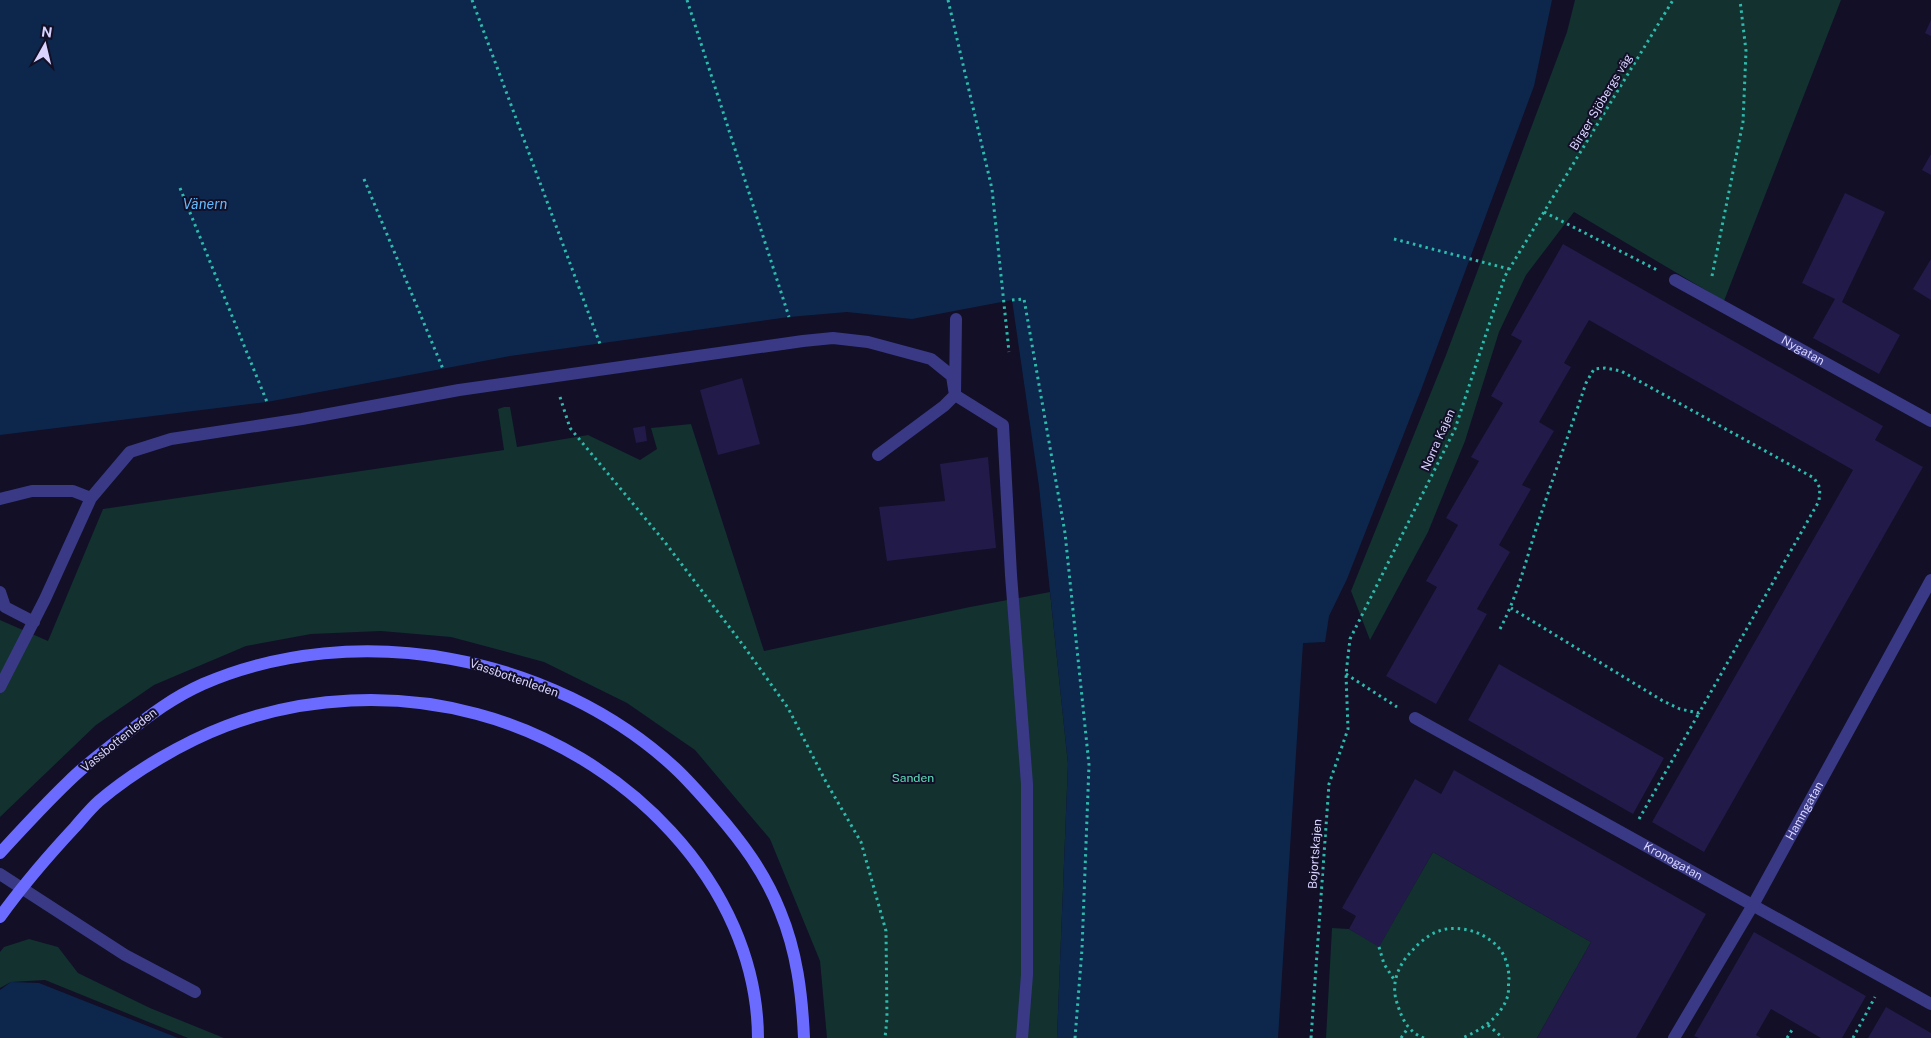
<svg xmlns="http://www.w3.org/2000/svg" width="1931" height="1038" font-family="'Public Sans',sans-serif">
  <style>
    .green { fill: #12312f }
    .water { fill: #0d274c }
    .building { fill: #221a48 }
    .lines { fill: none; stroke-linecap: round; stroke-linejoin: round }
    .path { stroke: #2dbbad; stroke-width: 3; stroke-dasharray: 2.5 4; stroke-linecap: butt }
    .service { stroke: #393986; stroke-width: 12 }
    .minor { stroke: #393986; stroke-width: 12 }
    .secondary { stroke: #6b6cff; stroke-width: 12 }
    .labels { text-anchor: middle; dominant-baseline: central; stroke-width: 4; stroke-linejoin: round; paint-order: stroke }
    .street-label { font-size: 12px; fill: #d8d4ff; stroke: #120f27 }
    .park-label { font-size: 12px; fill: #5de2bd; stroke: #120f27 }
    .water-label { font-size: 14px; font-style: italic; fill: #62bcff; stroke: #120f27 }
  </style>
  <rect width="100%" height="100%" fill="#120f27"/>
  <!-- green -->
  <path class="green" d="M1575,0H1841L1724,301L1574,212L1526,275L1499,332L1465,441L1428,532L1370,640L1351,591L1446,355L1567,32Z
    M504,407H510L517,447L588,435L640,460L657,449L651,428L691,424L764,651L970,607L1050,592L1068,764L1057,1038H827L820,961L770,839L695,750L627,703L544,662L451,637L381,631L311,634L246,646L154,685L96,725L0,817V620L48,641L103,509L504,450L498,409Z
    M1433,852L1591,942L1537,1038H1326L1332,928L1349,929L1379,946Z
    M29,939L58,947L78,973L150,1008L224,1038H188L45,980L11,982L0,988V952L4,947Z"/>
  <!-- water -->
  <path class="water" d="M0,0H1552L1534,86L1421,390L1347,579L1329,616L1325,642L1303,643L1278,1038H1057L1068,764L1039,486L1012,300L912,319L847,312L789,317L510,356L267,402L0,435Z
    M11,982L39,983L178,1038H0V990Z"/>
  <!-- building -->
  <path class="building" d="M1931,20V36L1925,33Z
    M1931,154V175L1922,170Z
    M1845,193L1885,212L1842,302L1900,335L1879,374L1813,338L1835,299L1802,283Z
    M1563,244L1883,426L1875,440L1923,467L1704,852L1652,822L1853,470L1589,320L1564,363L1571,367L1539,422L1554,431L1522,485L1531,489L1499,545L1510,552L1477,609L1487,614L1436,704L1386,676L1437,587L1426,581L1458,525L1446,518L1479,461L1471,457L1503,403L1491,396L1522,341L1511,335Z
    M1931,259V300L1913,289Z
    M742,378L760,444L718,455L700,390Z
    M645,426L647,441L636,443L633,428Z
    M988,457L996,548L887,561L879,507L945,501L940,464Z
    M1499,664L1664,758L1633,814L1468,720Z
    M1454,770L1706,914L1636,1038H1537L1591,942L1433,852L1379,947L1349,929L1356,916L1342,908L1415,779L1441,794Z
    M1754,932L1866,996L1842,1038H1821L1771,1009L1756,1035L1761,1038H1699L1694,1036Z
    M1886,1007L1931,1033V1038H1868Z"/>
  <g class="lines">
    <!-- path -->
    <path class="path" d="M472,0L600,344
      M687,0L789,317
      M948,0L992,189L1009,352
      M364,179L443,369
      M180,188L267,402
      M1544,212L1657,270
      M1394,239L1509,269
      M1712,276L1743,122L1746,51L1740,0
      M1012,300L1024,299L1065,533L1089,765L1082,949L1075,1038
      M560,397L570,428L664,541L743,645L788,708L826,782L861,842L886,931L887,1018L885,1038
      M1500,629C1519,593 1527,555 1540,517C1555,472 1571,428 1586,383L1594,369L1605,368L1621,371L1814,478L1820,488L1819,501L1699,713L1680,709L1663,701L1511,608
      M1346,674L1397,707
      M1639,819L1699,713
      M1379,947L1384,964L1395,981
      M1488,1025L1503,1038
      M1311,1038L1329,784L1348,729L1346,674L1350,639L1455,429L1505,276L1673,0
      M1401,1038L1408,1028
      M1424,1038C1408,1032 1402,1019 1397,1003C1391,985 1397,968 1409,954C1417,945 1427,935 1439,931C1460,923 1492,934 1503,954C1507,961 1509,971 1509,979C1508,984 1509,990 1508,995C1502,1016 1482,1030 1462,1038
      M1787,1038L1792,1030
      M1853,1038L1875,997"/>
    <!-- service -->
    <path class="service" d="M956,319L955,395L1003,425L1011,575L1027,784V975L1022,1038
      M0,499L32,491H73L91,498
      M0,592L5,607L34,622
      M0,687L45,599L91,498L130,452L171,439L302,419L459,390L803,341L833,338L868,342L931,359L952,376L955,395L944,406L878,455
      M0,874L125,955L195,992"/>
    <!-- minor -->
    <g class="minor">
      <path id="s1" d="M1675,280L1931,421"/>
      <path id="s2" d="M1415,718L1931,1004"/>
      <path id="s3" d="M1674,1038L1753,905L1931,580"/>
    </g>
    <!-- secondary -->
    <path class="secondary" d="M0,853C22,829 44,805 68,782C86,764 106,749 126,734C151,714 174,697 203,684C356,618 553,655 675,768C689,781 702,796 715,811C742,842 765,873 780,911C797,952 802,994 804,1038
      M0,917C23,885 48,856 75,827C83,818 90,809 99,801C134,771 184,742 226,726C305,696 396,692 477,714C621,752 757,882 758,1038"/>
  </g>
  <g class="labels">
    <!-- street labels -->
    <g class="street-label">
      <text transform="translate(1601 102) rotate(-59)">Birger Sjöbergs väg</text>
      <text stroke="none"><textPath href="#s1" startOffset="146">Nygatan</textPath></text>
      <text transform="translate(1438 440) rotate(-66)">Norra Kajen</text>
      <text transform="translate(514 678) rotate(19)">Vassbottenleden</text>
      <text transform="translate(119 740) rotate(-39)">Vassbottenleden</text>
      <text stroke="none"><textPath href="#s3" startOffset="262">Hamngatan</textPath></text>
      <text transform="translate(1315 854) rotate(-86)">Bojortskajen</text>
      <text stroke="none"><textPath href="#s2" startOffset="295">Kronogatan</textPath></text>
    </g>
    <!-- park labels -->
    <g class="park-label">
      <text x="913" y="778">Sanden</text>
    </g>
    <!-- water labels -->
    <g class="water-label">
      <text x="205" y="204">Vänern</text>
    </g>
  </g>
  <!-- north arrow -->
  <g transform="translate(45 45) rotate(8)" stroke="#120f27" stroke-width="4" paint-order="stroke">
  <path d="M0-4L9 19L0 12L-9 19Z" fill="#d8d4ff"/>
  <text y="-8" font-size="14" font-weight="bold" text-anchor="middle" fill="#d8d4ff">N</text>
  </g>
</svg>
